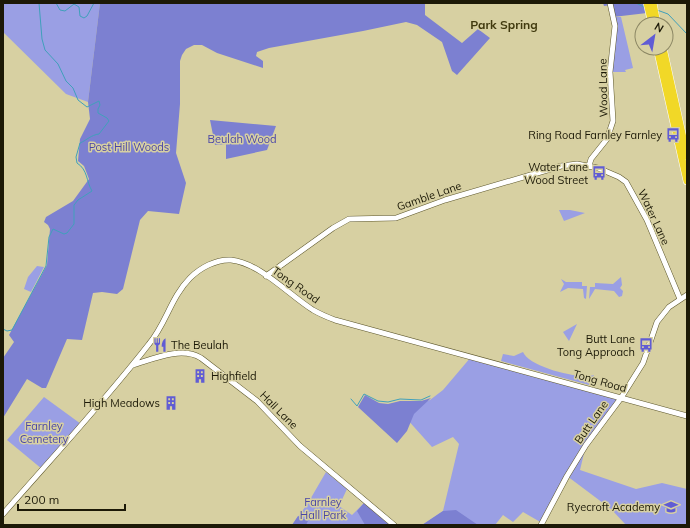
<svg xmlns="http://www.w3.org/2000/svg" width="690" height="528" font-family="Mulish,sans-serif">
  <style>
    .green { fill: #9a9fe4 }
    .forest { fill: #7c80d1 }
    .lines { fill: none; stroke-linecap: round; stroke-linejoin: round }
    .stream { stroke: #40a0bb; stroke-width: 1 }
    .minor-casing { stroke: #5d572c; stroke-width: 6 }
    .highway-casing { stroke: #fff; stroke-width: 8 }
    .minor { stroke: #fff; stroke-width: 5 }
    .highway { stroke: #f1d827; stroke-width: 7 }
    .labels { text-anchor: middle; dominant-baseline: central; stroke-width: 3; stroke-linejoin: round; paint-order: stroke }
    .street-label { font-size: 11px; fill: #1c1907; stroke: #d7d0a2 }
    .poi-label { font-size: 11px; fill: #1c1907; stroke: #d7d0a2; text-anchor: end }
    .park-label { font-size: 11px; fill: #4a46a7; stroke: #d7d0a2 }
    .neighbourhood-label { font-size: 12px; font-weight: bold; fill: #413a0f; stroke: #d7d0a2 }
  </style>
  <rect width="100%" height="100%" fill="#d7d0a2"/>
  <!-- green -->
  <path class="green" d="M3,3H100L88,102L66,94L3,32Z
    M613,17H621L633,68L625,70L626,72H610Z
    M559,210H570L585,213L564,221Z
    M37,266L44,267L31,292L24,289L28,277Z
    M621,277L622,285L620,288L623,291L622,296L619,297L614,291L595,289L589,299L590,287H595V283L613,284Z
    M561,279L566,282H582V286H587L586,299L584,298L583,289L568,288L560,292L564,284Z
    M577,324L569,341L563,332Z
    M523,352C529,367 580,380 594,375L589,385L501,361L503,354L514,356Z
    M471,357L621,398L586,445L580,470L636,489L662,483L687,489V525H626L611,509L567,476L542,523L523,512L513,522L503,515L495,525H422L443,511L459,444L453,437L432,447L406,418L418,404L430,400L443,390Z
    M44,397L81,424L42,469L7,440Z
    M326,472L347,489L339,506L352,515L364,503L390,525H292L308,503Z"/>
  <!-- forest -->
  <path class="forest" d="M100,3H425V15L462,43L478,29L490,38L457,75L452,71L442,42L417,25L406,22L363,31L269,48L257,52L256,56L263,61V68L217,53L202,45H194L186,49L182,55L180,61V104L176,153L186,183L179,214L148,211L140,220L123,289L117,294L102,292L93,293L82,340L67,339L46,388H42L27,379L3,418V358L14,342L9,335L47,265L50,229L48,225L44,222L46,217L73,201L89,179L84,166L78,161L80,139L90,119L88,102Z
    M603,3H645L647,13L613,17L611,5L604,6Z
    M210,120L276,126L267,150L226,159V144L215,145Z
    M365,395L379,403L388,404L400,401H421L431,398L414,414L407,431L397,443L358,407Z
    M364,503L390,525H365L357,511Z
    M456,510L478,525H422L443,511Z
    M298,516L308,521L306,525H292Z"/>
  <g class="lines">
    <!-- stream -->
    <path class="stream" d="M56,3L60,10L65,11L74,4L79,7L80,16L84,18L87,16L94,3
      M636,3L644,7
      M657,10L668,14L687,34
      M3,329L7,331L12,330L46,266L49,237L53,229L64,234L67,233L74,224V205L78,200L92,191C86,181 88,170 77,163L76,157L80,143C87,140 91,135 99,134L109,121L107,118L98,113V109L100,105L99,101L87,107L78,100L73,88L66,81L58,64L45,50L42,39L39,3
      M351,399L357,406L364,394L378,401L388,402L400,399L421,400L430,396"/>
    <defs>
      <path id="minor" d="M589,166L591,159L607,139L613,121L610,72L615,26L610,3
        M266,276L333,228L349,219L396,218L445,200L561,166L577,164L598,168L619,177L626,182L647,220L680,299
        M133,365C153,359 181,346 201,358L257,401L300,446L394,525
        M3,514C52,458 103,403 149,344C166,324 171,297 190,278C200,268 216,259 231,260C260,263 289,295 313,310C320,314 327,317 335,320L687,416
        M541,525L567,476L586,445L621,398L643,363L657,322L669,307L687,295"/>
      <path id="highway" d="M647,3L652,24
        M653,3L657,24
        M657,48L687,181
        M663,48L687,156"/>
    </defs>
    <!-- minor casing -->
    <use href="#minor" class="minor-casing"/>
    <!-- highway casing -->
    <use href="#highway" class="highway-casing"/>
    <!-- minor -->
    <use href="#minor" class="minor"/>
    <!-- highway -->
    <use href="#highway" class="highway"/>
  </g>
  <!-- icons -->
  <defs>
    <symbol id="bus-bare" viewBox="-9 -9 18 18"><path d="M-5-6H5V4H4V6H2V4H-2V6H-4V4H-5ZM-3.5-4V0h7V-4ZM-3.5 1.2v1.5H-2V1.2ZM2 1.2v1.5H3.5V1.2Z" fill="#605cd4" stroke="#d7d0a2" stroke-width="2.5" paint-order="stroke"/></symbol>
    <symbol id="restaurant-bare" viewBox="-9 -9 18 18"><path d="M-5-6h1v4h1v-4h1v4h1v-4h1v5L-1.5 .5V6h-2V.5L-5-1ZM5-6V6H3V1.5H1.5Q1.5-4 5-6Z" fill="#605cd4" stroke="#d7d0a2" stroke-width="2.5" paint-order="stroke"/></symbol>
    <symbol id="building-bare" viewBox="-9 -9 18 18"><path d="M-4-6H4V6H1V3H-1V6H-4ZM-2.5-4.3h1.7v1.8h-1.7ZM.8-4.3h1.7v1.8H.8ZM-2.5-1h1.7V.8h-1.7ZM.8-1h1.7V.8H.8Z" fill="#605cd4" stroke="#d7d0a2" stroke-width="2.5" paint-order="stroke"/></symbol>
    <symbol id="school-bare" viewBox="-9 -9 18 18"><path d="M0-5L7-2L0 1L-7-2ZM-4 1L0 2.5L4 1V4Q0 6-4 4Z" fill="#605cd4" stroke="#d7d0a2" stroke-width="2.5" paint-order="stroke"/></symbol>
  </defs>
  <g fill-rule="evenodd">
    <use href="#bus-bare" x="663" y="125" width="20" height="20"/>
    <use href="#bus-bare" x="589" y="163" width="20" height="20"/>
    <use href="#restaurant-bare" x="150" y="335" width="20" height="20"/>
    <use href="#bus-bare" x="636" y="335" width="20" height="20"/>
    <use href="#building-bare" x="190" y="366" width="20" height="20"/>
    <use href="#building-bare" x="161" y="393" width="20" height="20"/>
    <use href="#school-bare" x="661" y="497" width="20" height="20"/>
  </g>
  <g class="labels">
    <!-- street labels -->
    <g class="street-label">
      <text transform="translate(603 88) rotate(-91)">Wood Lane</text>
      <text transform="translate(429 196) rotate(-19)">Gamble Lane</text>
      <text transform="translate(654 217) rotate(65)">Water Lane</text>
      <text transform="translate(296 285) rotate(35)">Tong Road</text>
      <text transform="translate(600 381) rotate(16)">Tong Road</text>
      <text transform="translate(279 410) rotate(45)">Hall Lane</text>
      <text transform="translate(591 422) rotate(-55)">Butt Lane</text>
    </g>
    <!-- poi labels -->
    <g class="poi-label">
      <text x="662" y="135">Ring Road Farnley Farnley</text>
      <text x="588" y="167">Water Lane<tspan x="588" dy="13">Wood Street</tspan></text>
      <text x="635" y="339">Butt Lane<tspan x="635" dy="13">Tong Approach</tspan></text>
      <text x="171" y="345" text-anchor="start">The Beulah</text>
      <text x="211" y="376" text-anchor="start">Highfield</text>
      <text x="160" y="403">High Meadows</text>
      <text x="660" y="507">Ryecroft Academy</text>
    </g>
    <!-- park labels -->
    <g class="park-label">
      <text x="242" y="139">Beulah Wood</text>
      <text x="129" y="147">Post Hill Woods</text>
      <text x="44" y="426">Farnley<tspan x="44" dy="13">Cemetery</tspan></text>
      <text x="323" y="502">Farnley<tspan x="323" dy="13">Hall Park</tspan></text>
    </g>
    <!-- neighbourhood labels -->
    <g class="neighbourhood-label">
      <text x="504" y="24">Park Spring</text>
    </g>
  </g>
  <!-- border -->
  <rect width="690" height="528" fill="none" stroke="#1c1907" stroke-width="8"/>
  <!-- north arrow -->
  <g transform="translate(654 36) rotate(31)"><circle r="19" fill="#d7d0a2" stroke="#8c8764"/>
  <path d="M0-3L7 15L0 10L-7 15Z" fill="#605cd4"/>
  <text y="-6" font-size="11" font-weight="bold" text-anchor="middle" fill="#1c1907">N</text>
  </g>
  <!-- scale -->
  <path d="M18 504v6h107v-6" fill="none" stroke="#1c1907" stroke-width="2"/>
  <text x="24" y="504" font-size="12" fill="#1c1907" stroke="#d7d0a2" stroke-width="3" paint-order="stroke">200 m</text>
</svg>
